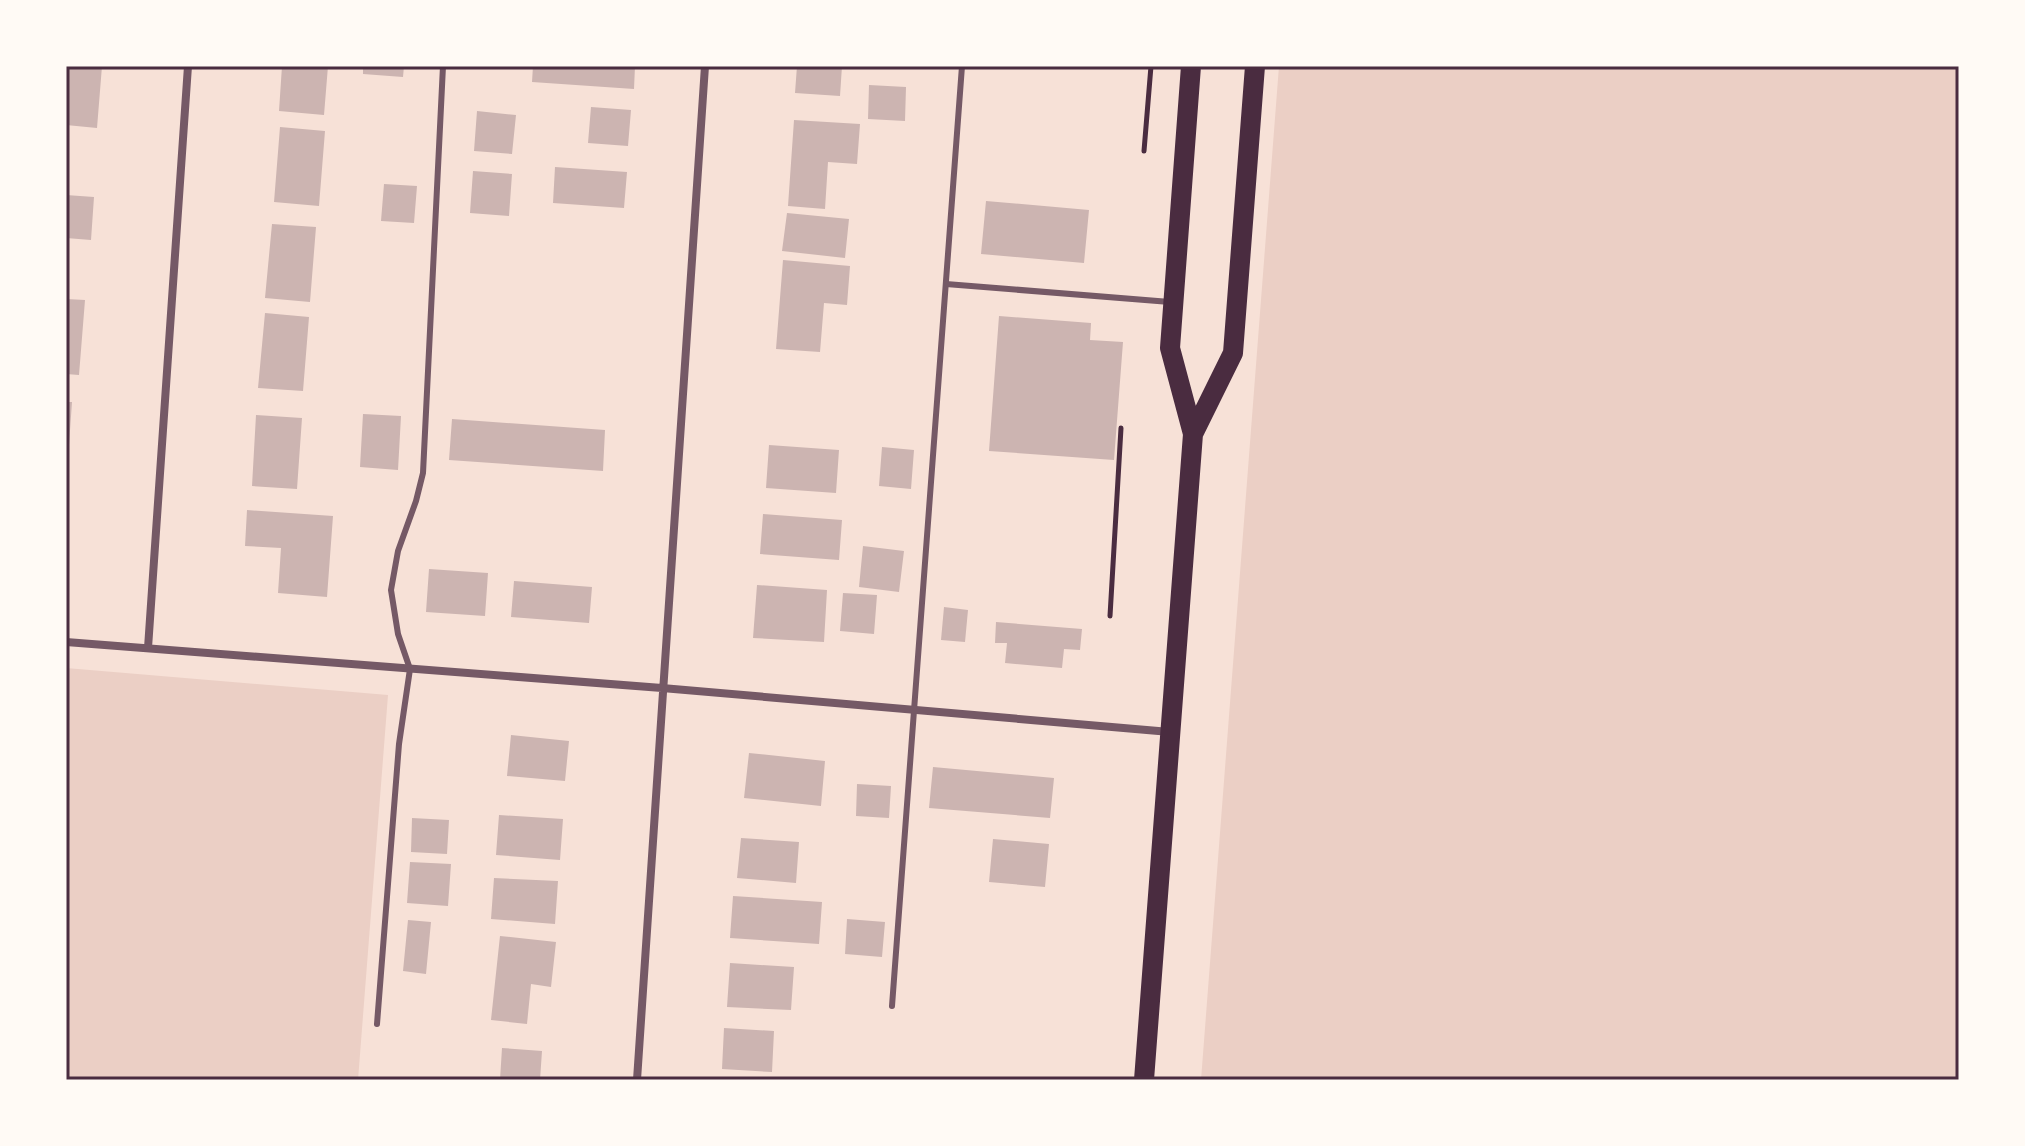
<svg xmlns="http://www.w3.org/2000/svg" width="2025" height="1146" font-family="'Alegreya Sans',sans-serif">
  <style>
    .green { fill: #ebcfc5 }
    .building { fill: #ccb4b1 }
    .lines { fill: none; stroke-linecap: round; stroke-linejoin: round }
    .path { stroke: #4a2c40; stroke-width: 5 }
    .service { stroke: #755966; stroke-width: 6 }
    .minor { stroke: #755966; stroke-width: 8 }
    .primary { stroke: #4a2c40; stroke-width: 20 }
    .neatline { fill: none; stroke: #4a2c40; stroke-width: 3 }
  </style>
  <rect width="100%" height="100%" fill="#f7e1d7"/>
  <!-- green -->
  <path class="green" d="M1279,66H1959V1080H1201Z
    M66,668L388,695L358,1080H66Z"/>
  <!-- building -->
  <path class="building" d="M66,66H102L97,128L66,125Z
    M282,66H328L324,115L279,111Z
    M363,66H404L403,77L363,74Z
    M533,66H635L634,89L532,82Z
    M797,66H842L840,96L795,93Z
    M869,85L906,87L905,121L868,119Z
    M591,107L631,110L628,146L588,143Z
    M477,111L516,115L512,154L474,151Z
    M794,120L860,124L857,164L828,162L825,209L788,206Z
    M280,127L325,131L319,206L274,202Z
    M555,167L627,172L624,208L553,203Z
    M473,171L512,174L509,216L470,213Z
    M384,184L417,186L414,223L381,221Z
    M66,195L94,197L91,240L66,238Z
    M986,201L1089,210L1084,263L981,254Z
    M787,213L849,219L845,258L782,251Z
    M272,224L316,227L310,302L265,298Z
    M783,260L850,266L847,305L824,303L820,352L776,349Z
    M66,299L85,300L79,375L66,374Z
    M265,313L309,317L303,391L258,388Z
    M999,316L1091,323L1090,340L1123,342L1114,460L989,451Z
    M66,402H72L68,459H66Z
    M363,414L401,416L398,470L360,467Z
    M256,415L302,418L297,489L252,486Z
    M452,419L605,430L603,471L449,460Z
    M769,445L839,450L836,493L766,488Z
    M882,447L914,450L911,489L879,486Z
    M247,510L333,516L327,597L278,593L281,548L245,546Z
    M763,514L842,520L839,560L760,554Z
    M863,546L904,551L899,592L859,587Z
    M429,569L488,573L485,616L426,612Z
    M514,581L592,587L589,623L511,617Z
    M757,585L827,590L824,642L753,638Z
    M843,593L877,595L874,634L840,631Z
    M944,607L968,610L965,642L941,640Z
    M996,622L1082,629L1080,650L1064,649L1062,668L1005,663L1007,643H995Z
    M511,735L569,741L565,781L507,776Z
    M749,753L825,761L821,806L744,798Z
    M933,767L1054,778L1050,818L929,808Z
    M857,784L891,786L889,818L856,816Z
    M499,815L563,819L560,860L496,855Z
    M412,818L449,820L447,854L411,852Z
    M741,838L799,842L796,883L737,878Z
    M993,839L1049,844L1045,887L989,882Z
    M410,862L451,864L448,906L407,903Z
    M494,878L558,881L555,924L491,919Z
    M733,896L822,902L819,944L730,938Z
    M847,919L885,922L882,957L845,954Z
    M408,920L431,922L426,974L403,971Z
    M500,936L556,942L551,987L531,984L527,1024L491,1020Z
    M730,963L794,967L791,1010L727,1007Z
    M724,1028L774,1031L772,1072L722,1069Z
    M502,1048L542,1051L540,1080H500Z"/>
  <g class="lines">
    <!-- path -->
    <path class="path" d="M1144,151L1151,66
      M1110,616L1121,428"/>
    <!-- service -->
    <path class="service" d="M946,284L1170,302
      M892,1006L962,66
      M377,1024L399,744L410,669L398,634L391,590L398,551L416,501L423,473L443,66"/>
    <!-- minor -->
    <path class="minor" d="M66,642L662,688L1170,732
      M148,648L188,66
      M637,1080L705,66"/>
    <!-- primary -->
    <path class="primary" d="M1193,434L1233,353L1255,66
      M1144,1080L1193,434L1170,348L1191,66"/>
  </g>
  <!-- border -->
  <rect width="2025" height="1146" fill="none" stroke="#fffaf5" stroke-width="136"/>
  <rect x="68" y="68" width="1889" height="1010" class="neatline"/>
</svg>
